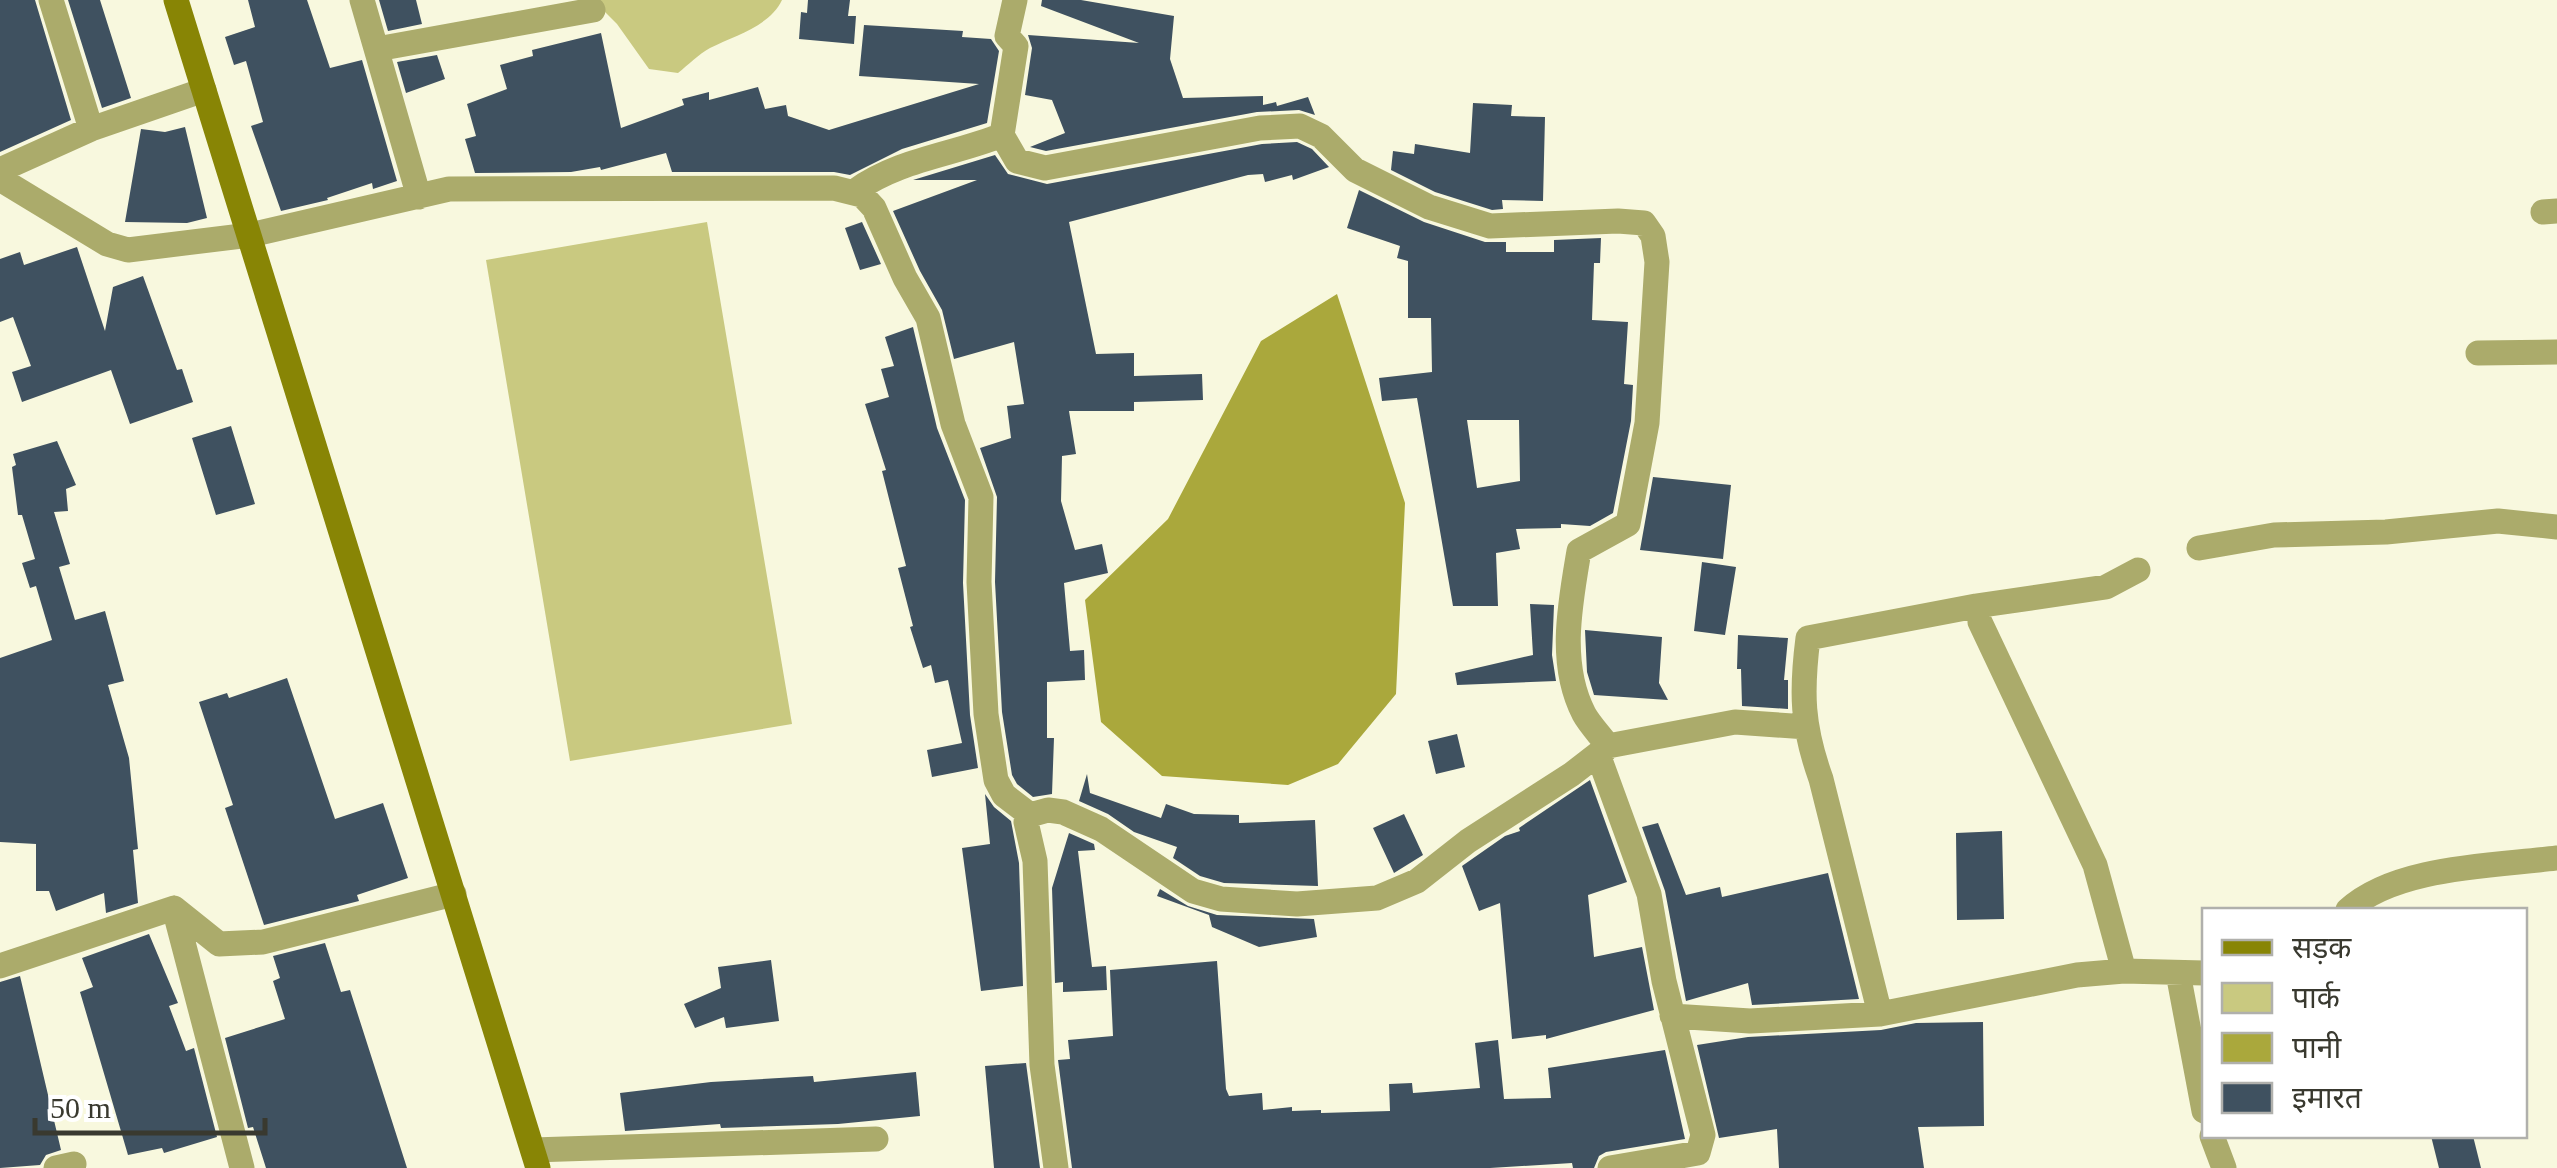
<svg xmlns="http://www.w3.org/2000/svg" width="2557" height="1168" font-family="'Times New Roman','Noto Sans Devanagari',serif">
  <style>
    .green { fill: #c9c980 }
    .water { fill: #aaa83c }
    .building { fill: #3f5160; fill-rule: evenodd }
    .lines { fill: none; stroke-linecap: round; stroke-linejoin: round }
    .minor { stroke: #abab6b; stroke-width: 25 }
    .secondary { stroke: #888505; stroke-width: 25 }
  </style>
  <rect width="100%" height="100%" fill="#f8f8de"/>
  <!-- green -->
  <path class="green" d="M593,0H782C769,27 735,35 710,48C699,54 688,65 678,73L649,69L617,24Z
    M707,222L792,724L570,761L486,260Z"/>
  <!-- water -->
  <path class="water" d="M1337,294L1405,503L1396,694L1338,764L1288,785L1162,776L1101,722L1085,600L1168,519L1261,341Z"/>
  <!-- building -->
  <path class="building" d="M0,0H35L71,120L0,152Z
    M68,0H100L131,98L102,108Z
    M248,0H307L330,68L362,60L397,181L373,189L372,183L327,198L328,200L281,211L251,126L263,122L246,61L234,65L225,37L255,27Z
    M379,0H416L422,24L388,31Z
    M808,0H850L848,16H856L854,44L799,39L801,12L807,13Z
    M1042,0H1081L1174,16L1170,59L1183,98L1263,96V105L1276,102L1277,106L1308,97L1315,115L1299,110L1257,112L1046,151L1030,147L1065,133L1052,100L1025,95L1032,48L1028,35L1139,43L1041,6Z
    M864,25L963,31L962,37L991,39L999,51L987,123L902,149L850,175L834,172H672L666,153L601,170L600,167L571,172L475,173L465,139L476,136L467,104L507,89L500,65L533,56L532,50L601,33L621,128L684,105L682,99L709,92V100L758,87L765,109L786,105L788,116L829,130L979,84L859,76Z
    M437,55L445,79L406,93L397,62Z
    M1473,103L1512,105L1511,116L1545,117L1543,201L1502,200L1503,209L1492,210L1435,192L1391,170L1393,151L1414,154L1415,144L1470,153Z
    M185,127L207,218L187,223L125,222L141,129L165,132Z
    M1297,142L1312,149L1329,167L1293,180L1292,175L1265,182L1263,174L1248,175L1069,222L1096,354L1134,353V376L1202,374L1203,400L1134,402V411H1069L1076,454L1062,456L1061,501L1075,550L1102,544L1108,573L1064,583L1070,651L1084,650L1085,680L1047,682V738H1054L1052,794L1033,797L1017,784L1012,775L1002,712L995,582L997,497L980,448L1011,438L1007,406L1024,404L1014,342L954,359L942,310L920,271L893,211L977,180H913L995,155L1008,174L1047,184L1262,144Z
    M1359,190L1424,222L1485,242H1506V252H1554V240L1601,238L1600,263H1594L1592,320L1628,322L1624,384L1633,385L1631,421L1613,513L1590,526L1561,524V528L1516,529L1520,549L1496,553L1498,606H1453L1417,398L1382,401L1379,378L1432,372L1431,318H1408V261L1397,258L1400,246L1347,228ZM1467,420H1519L1520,481L1477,488Z
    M862,222L881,264L860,270L845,228Z
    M77,247L105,331L113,287L143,276L177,370L182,369L193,402L130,424L111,370L22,402L12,372L31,366L13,317L0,322V259L20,252L24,265Z
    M913,327L937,428L965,500L963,583L970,715L978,768L932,777L927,750L962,743L948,680L935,683L931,665L923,668L910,627L913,626L898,568L906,566L882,471L886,470L865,404L889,397L881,369L894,366L885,337Z
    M231,426L255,504L216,515L192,438Z
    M57,441L76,485L66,489L68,511L54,512L70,564L59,567L75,620L105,611L124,681L108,685L129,758L138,849L133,850L138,903L106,913L104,893L56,911L49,891H36V844L0,842V658L52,640L36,586L30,588L22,563L35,559L22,515H18L12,467L16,465L13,454Z
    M1653,477L1731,485L1723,559L1640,550Z
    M1702,562L1736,567L1725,635L1694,631Z
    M1530,604L1554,605L1552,655L1556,681L1457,685L1455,673L1533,655Z
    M1585,630L1662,637L1659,683L1668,700L1594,695L1587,672Z
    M1738,635L1788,638L1784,680H1788V709L1742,706L1741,669H1737Z
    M287,678L335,819L383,803L408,878L357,895L359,901L264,925L225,808L233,805L199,702L227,693L229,698Z
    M1457,734L1465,767L1436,774L1428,741Z
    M1087,774L1090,793L1161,818L1166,804L1194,814L1239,815V823L1315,820L1318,886L1224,883L1200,876L1173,858L1177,847L1134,832L1108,814L1079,801Z
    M1590,780L1627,882L1588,895L1594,957L1642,947L1654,1010L1546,1039V1035L1512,1039L1500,903L1479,911L1462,866L1505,836L1520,831L1519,828Z
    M985,794L994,807L1011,821L1019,863L1023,986L981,991L962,848L990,844Z
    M1404,814L1423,855L1394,873L1373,828Z
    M1658,823L1686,895L1720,887L1722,897L1828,873L1859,999L1752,1005L1748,983L1686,1001L1665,891L1642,827Z
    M2002,831L2004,919L1957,920L1956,833Z
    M1069,833L1094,844L1095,850L1078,851L1092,967L1106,966L1107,990L1063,992V982L1055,983L1052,888Z
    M1160,889L1188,906L1217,915L1314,919L1317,937L1259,947L1212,927L1209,915L1157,896Z
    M149,934L178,1003L169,1006L186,1051L194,1048L217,1137L164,1153L162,1148L128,1155L80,992L93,987L82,958Z
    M325,943L341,992L350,990L407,1168H266L253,1127L248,1128L225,1038L285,1019L273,981L280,978L273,956Z
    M771,960L779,1021L726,1028L724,1017L695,1028L684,1004L721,988L718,967Z
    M1217,961L1226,1089L1229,1096L1262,1093L1263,1110L1292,1107V1111L1321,1110V1113L1390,1111L1389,1084L1412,1083L1413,1093L1480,1088L1475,1043L1498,1040L1504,1099L1551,1098L1548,1068L1665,1050L1685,1139L1606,1152L1599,1156L1594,1168H1573L1572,1163L1490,1168H1072L1058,1060L1070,1059L1068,1040L1113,1036L1110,970Z
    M20,976L61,1150L46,1155L40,1165L0,1168V982Z
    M1983,1022L1984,1126L1918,1127L1924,1168H1779L1777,1129L1719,1138L1697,1045L1748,1037L1881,1030L1916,1023Z
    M1026,1063L1040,1168H994L985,1066Z
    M916,1072L920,1116L838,1124L721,1128L720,1124L625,1131L620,1093L711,1082L813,1076L814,1082Z
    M2431,1136H2473L2481,1168H2439Z"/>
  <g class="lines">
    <!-- minor -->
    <path class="minor" d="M51,0L91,129
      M362,0L419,197
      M377,49L593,10
      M1002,135L1017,161L1045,168L1260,128L1300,126L1321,136L1355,170L1429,207L1490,226L1618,221L1644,223L1653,236L1657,262L1647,423L1628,524L1579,551C1570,604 1558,664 1584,714C1590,725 1601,736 1608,746L1599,757L1649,894L1664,981L1703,1135L1698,1153L1610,1168
      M0,170L91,129L204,90
      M0,179L107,244L128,250L250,235L449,189L834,188L862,195L874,208L905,278L928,318L953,424L981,497L979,582L986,714L996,780L1004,795L1030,815
      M855,191C899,159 953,155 1002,135L1016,46L1007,36L1015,0
      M2543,212L2557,211
      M2478,353L2557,352
      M2199,548L2274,535L2386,532L2498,521L2557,527
      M1980,622L2095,865L2124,971
      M174,908L242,1168
      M2348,910C2396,866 2494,866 2557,858
      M0,966L174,908L219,944L263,942L454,894
      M2178,973L2204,1111
      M1880,1014L1821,779C1802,726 1801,693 1808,638L1976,606L2106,587L2138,570
      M1672,1016L1750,1021L1880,1014L2077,975L2124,971L2204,973
      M2212,1136L2224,1168
      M533,1150L876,1139
      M56,1168L74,1164
      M1056,1168L1042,1065L1035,861L1026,822L1030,815L1048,810L1063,812L1101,829L1193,891L1221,899L1297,904L1377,898L1417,881L1468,841L1572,774L1608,746L1735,722L1807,727"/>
    <!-- secondary -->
    <path class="secondary" d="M176,0L538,1168"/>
  </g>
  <!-- legend -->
  <rect x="2202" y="908" width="325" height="230" fill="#ffffff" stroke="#b0b0ac" stroke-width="2.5"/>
  <rect x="2222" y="940" width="50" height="15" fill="#888505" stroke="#b0b0ac" stroke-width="2.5"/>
  <text x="2292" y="958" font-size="30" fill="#39392f">सड़क</text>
  <rect x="2222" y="983" width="50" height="30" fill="#c9c980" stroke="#b0b0ac" stroke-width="2.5"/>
  <text x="2292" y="1008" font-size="30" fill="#39392f">पार्क</text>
  <rect x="2222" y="1033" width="50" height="30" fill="#aaa83c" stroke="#b0b0ac" stroke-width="2.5"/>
  <text x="2292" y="1058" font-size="30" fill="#39392f">पानी</text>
  <rect x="2222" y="1083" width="50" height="30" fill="#3f5160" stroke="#b0b0ac" stroke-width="2.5"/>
  <text x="2292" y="1108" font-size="30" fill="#39392f">इमारत</text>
  <!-- scale -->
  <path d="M35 1118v15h230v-15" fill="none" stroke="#39392f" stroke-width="5"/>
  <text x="50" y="1118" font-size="30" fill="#39392f" stroke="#ffffff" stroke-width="8" paint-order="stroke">50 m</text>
</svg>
